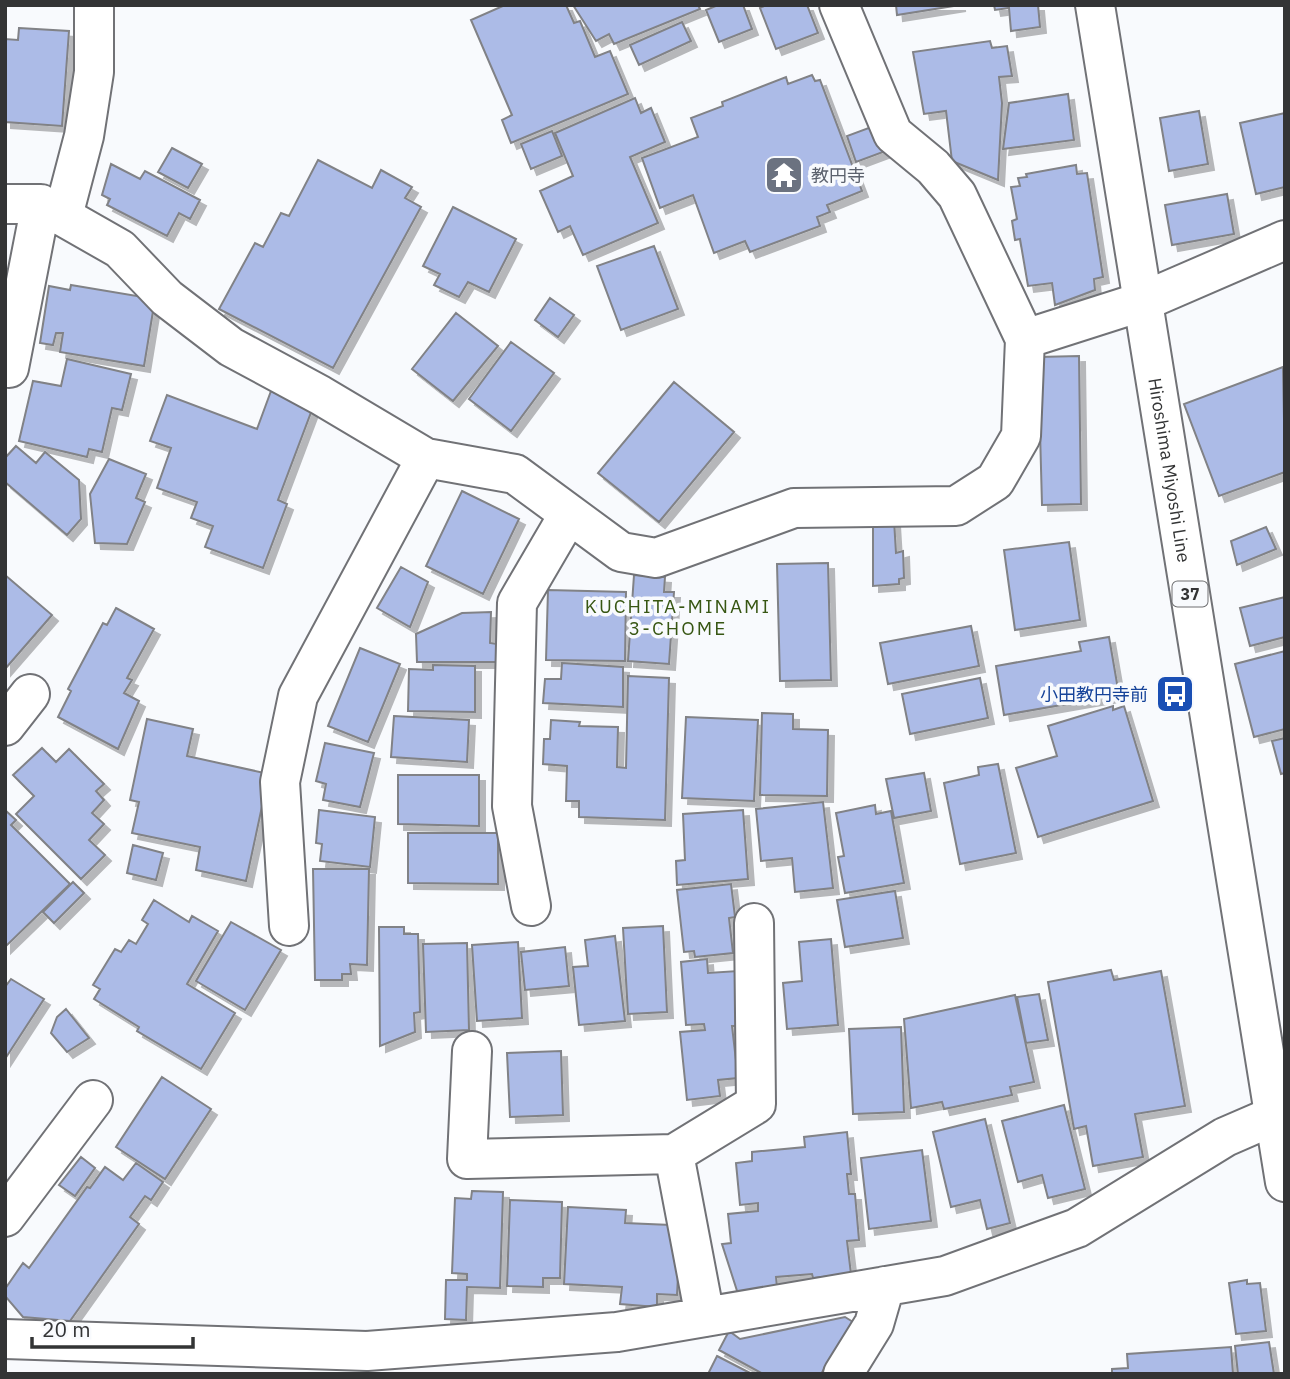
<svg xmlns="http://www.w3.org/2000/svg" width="1290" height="1379" font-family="'IBM Plex Sans','Noto Sans JP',sans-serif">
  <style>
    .building { fill: #acbbe7; stroke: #818286; stroke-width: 2; filter: url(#shadow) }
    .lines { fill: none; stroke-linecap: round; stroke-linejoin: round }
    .street-casing { stroke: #717276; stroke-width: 42 }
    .primary-casing { stroke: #717276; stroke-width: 42 }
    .street { stroke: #fff; stroke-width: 38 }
    .primary { stroke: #fff; stroke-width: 38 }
    .labels { text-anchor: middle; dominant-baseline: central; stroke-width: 7; stroke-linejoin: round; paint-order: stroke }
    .shield { fill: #f8fafd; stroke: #6e6f71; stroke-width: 2 }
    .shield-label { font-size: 16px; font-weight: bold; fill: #333435 }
    .worship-label { font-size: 18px; fill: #5b616d; stroke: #f8fafd; text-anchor: start }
    .street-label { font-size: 18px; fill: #333435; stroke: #f8fafd }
    .transit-label { font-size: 18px; fill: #164399; stroke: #f8fafd; text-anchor: end }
    .neighbourhood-label { font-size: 19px; letter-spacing: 2px; fill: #375613; stroke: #f8fafd }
  </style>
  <defs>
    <filter id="shadow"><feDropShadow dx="6" dy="6" stdDeviation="0" flood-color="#0004"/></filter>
  </defs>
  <rect width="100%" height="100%" fill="#f8fafd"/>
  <!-- building -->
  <path class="building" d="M505,5H566L574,23L580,21L595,57L610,51L628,94L511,143L502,120L512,115L471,20Z
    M573,5H698L700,9L614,44L609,34L596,41Z
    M718,5H743L752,29L719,42L706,10Z
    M766,5H807L818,33L776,49L760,8Z
    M896,5H960L897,15Z
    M994,5H1038L1040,27L1011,31L1009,8L995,10Z
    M682,22L691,41L639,65L630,45Z
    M19,28L69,31L62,126L5,122V39L18,40Z
    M990,41L992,48L1007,46L1012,76L999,77L1002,103L998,180L952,161L946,111L924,114L913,52Z
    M812,75L815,81L820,80L862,191L827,205L830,212L817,217L820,226L750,252L745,241L714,253L693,195L660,208L642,158L698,137L691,118L723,106L722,102L786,77L788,84Z
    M1068,94L1074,140L1003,149L1009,103Z
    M635,98L641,113L651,108L665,142L630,157L658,223L583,255L570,226L558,232L540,191L573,176L555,133Z
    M1199,111L1208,164L1169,171L1160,118Z
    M1285,113V187L1256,194L1240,123Z
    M874,126L883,152L856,162L847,136Z
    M552,131L562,156L531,169L521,144Z
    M172,148L202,164L188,188L158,172Z
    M318,160L372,188L381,170L412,187L405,198L421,207L333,368L219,309L255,243L263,247L281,213L289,216Z
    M111,164L140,179L145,171L200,200L190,219L179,213L167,236L107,205L110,199L102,195Z
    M1076,165L1077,174L1087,173L1103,277L1094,279L1095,290L1055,305L1052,283L1028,286L1020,239L1015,240L1012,221L1017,219L1011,187L1020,186L1018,178L1027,177L1026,174Z
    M1227,194L1234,234L1172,245L1165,205Z
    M453,207L516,239L489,292L468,282L459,297L434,285L440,274L423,266Z
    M654,246L678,309L621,330L597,266Z
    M71,285L155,299L144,366L60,352L63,333H56L53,345L40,343L49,286L70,290Z
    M550,298L574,315L558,337L535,320Z
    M456,313L498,346L453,401L412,369Z
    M511,342L554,373L511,431L469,399Z
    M1079,356L1081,504L1042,505L1038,357Z
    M67,359L131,374L122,410L112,408L102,452L89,449L87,457L19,441L33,381L61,386Z
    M1283,367L1285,472L1219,496L1184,404Z
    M674,382L734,432L659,522L598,473Z
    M271,391L313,407L278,500L287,504L263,568L205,547L213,526L191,518L197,502L157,488L171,448L150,441L167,395L257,429Z
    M16,446L36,463L45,452L79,480L81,519L67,535L5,482V458Z
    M109,459L146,474L136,498L145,502L127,544L95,543L90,494Z
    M462,491L519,519L483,594L426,566Z
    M894,520L896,553L903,551L904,578L899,579V584L873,586V521Z
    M1266,527L1276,549L1237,565L1231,541Z
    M1069,542L1080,620L1015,630L1004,550Z
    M828,563L831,680L780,681L777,564Z
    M401,567L428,582L410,627L377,608Z
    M5,575L52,615L5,669Z
    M634,575L665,577L664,592H674L669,664L628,661Z
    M548,590L626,592L625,661L546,660Z
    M1285,597V637L1250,646L1240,608Z
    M116,608L154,629L127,678L132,680L124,693L139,701L118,749L58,717L71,691L68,689L103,623L107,625Z
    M491,612L490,643L497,644L496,662H417L416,634L462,613Z
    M971,626L979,666L888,684L880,643Z
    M1109,637L1119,695L1004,715L996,666L1081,651L1079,642Z
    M360,648L400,664L368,742L328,726Z
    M1285,651V729L1254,737L1235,664Z
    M562,663L623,667V707L543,703L545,679H561Z
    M433,665L475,666V712L408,711L409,669L433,670Z
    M628,676L669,678L665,820L579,817V801H566L567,766L543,764L544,739H550L551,720L580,722L579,726L618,727L617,767L626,768Z
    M980,678L988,718L910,734L902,694Z
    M1113,706V710L1124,706L1153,801L1038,837L1016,768L1057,756L1048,726Z
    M762,713L793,714V729L828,730L827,796L760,795Z
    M394,716L469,720L467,762L391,757Z
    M686,717L758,720L754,801L682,798Z
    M147,719L193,729L187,756L269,774L246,881L196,870L200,847L132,833L139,802L130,800Z
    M1285,738V773L1281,774L1272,741Z
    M325,743L374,753L360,807L323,800L326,784L316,781Z
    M42,748L56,762L69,749L104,784L96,791L104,800L92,813L104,824L89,840L105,855L81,879L16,814L34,796L13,775Z
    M998,764L1016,853L960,864L944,783L979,775L978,767Z
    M924,773L931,811L894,818L886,779Z
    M398,775H479V826L398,824Z
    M823,802L833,888L795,892L792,858L761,861L756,809Z
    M875,805L876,814L891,811L904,883L845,893L838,857L844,856L836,813Z
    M5,810L16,820L11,825L70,884L5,947Z
    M319,810L375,817L370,867L320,861L322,844L316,843Z
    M743,810L748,879L677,885L676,861L685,860L683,814Z
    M408,833H498V884L408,883Z
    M133,845L163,853L156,880L127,873Z
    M313,869H369L367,965L350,964L351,974H342V980H315Z
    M73,882L84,893L54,923L43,912Z
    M731,884L735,917L729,918L733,953L695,957L694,951L684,952L677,890Z
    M895,891L903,938L845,947L837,900Z
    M154,900L189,922L192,916L218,931L187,984L235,1013L201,1069L137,1031L139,1027L94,999L100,989L93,985L115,949L121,952L129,940L136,944L148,924L142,920Z
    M231,922L281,950L245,1010L196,981Z
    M663,926L667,1012L628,1014L623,928Z
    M379,927H404V934H418L420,1012L414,1013L415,1032L380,1046Z
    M615,936L625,1021L579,1025L573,967L588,966L585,940Z
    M831,939L838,1025L787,1029L783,983L802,981L799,942Z
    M518,942L522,1018L477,1021L472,945Z
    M467,943L469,1030L426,1032L423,944Z
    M565,947L569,986L525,990L521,952Z
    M707,959L708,973L738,971L737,1026H732L738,1078L718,1080L720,1096L687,1100L680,1032L705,1030L704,1024L686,1025L681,962Z
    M1111,970L1114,980L1161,971L1185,1106L1135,1114L1143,1157L1093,1166L1086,1126L1074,1129L1048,982Z
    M11,979L44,999L5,1059V987Z
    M1039,994L1048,1040L1026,1043L1017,997Z
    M1015,995L1034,1082L1010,1087L1012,1095L944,1109L942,1102L911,1108L904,1019Z
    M66,1009L89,1038L67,1052L51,1033L57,1017Z
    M901,1027L904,1112L853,1114L849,1029Z
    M561,1051L563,1115L510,1117L507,1053Z
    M162,1077L211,1109L165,1179L116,1147Z
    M1064,1105L1085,1189L1048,1198L1042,1175L1018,1182L1002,1121Z
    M985,1119L1010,1223L987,1229L980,1200L951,1207L933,1132Z
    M847,1132L851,1174H847L849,1194H855L859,1240L847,1241L851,1274L813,1278L812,1274L776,1277L777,1287L739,1297L722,1244L731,1243L728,1214L758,1211V1203L740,1205L736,1163L752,1161V1152L805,1147L804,1137Z
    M922,1150L931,1221L869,1229L861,1158Z
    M81,1157L95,1168L75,1196L59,1185Z
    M136,1163L163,1182L151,1200L145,1196L130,1217L139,1224L70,1321L23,1317L5,1296V1289L23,1263L29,1268L87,1187L90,1188L105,1167L123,1180Z
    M472,1191L503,1192L500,1288L467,1287L466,1320L445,1319L446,1280H467V1274L452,1273L455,1198L471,1199Z
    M510,1200L562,1202L560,1278H543V1287L507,1286Z
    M568,1207L626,1210L625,1223L671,1225L680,1239L677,1295L657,1294V1307L620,1304L622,1287L564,1284Z
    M1247,1280V1284L1260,1283L1266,1331L1236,1334L1229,1283Z
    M845,1317L853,1322L821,1374H763L719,1350L729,1331L740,1339Z
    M1269,1342L1274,1374H1238L1235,1346Z
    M1231,1347L1233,1374H1112V1369L1128,1368L1127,1354Z
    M717,1356L752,1374H708Z"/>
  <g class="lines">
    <defs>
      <path id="street" d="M5,204H41L120,249L167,298L231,347L320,395L426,458L515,474L621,552L656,558L794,508L956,506L995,481L1021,436L1025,339L957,195L933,167L893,134L839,5
        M63,216L84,136L94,72V5
        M1025,339L1144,301L1285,240
        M9,368L41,204
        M5,726L30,694
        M531,906L512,806L517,603L569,514
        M289,926L280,782L298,696L426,458
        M472,1051L467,1159L674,1154L756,1104L754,923
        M674,1154L705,1317
        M5,1217L93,1100
        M5,1339L367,1351L617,1332L945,1276L1077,1228L1225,1137L1285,1111
        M843,1374L874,1324L885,1286"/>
      <g id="primary">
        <path id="s1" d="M1095,5L1285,1182"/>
      </g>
    </defs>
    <!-- street casing -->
    <use href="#street" class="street-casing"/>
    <!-- primary casing -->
    <use href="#primary" class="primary-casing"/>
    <!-- street -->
    <use href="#street" class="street"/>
    <!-- primary -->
    <use href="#primary" class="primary"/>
  </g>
  <!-- icons -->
  <defs>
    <symbol id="temple-square" viewBox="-11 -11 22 22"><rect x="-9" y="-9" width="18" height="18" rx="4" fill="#6b7280" stroke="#f8fafd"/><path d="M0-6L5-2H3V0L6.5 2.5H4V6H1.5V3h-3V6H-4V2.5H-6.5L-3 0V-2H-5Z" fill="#fff"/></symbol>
    <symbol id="bus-square" viewBox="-11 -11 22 22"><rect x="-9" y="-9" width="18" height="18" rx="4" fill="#1a4fb4" stroke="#f8fafd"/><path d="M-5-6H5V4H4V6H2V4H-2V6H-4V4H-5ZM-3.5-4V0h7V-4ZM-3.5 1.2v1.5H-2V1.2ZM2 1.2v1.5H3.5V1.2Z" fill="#fff"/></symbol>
  </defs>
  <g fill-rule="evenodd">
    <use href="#temple-square" x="762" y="153" width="44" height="44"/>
    <use href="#bus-square" x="1153" y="672" width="44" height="44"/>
  </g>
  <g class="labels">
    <!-- shield labels -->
    <rect class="shield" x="1172.5" y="581.5" width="35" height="25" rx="5"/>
    <g class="shield-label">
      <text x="1190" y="594">37</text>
    </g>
    <!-- worship labels -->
    <g class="worship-label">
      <text x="811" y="175">教円寺</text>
    </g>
    <!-- street labels -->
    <g class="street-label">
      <text stroke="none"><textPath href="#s1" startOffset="471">Hiroshima Miyoshi Line</textPath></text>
    </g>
    <!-- transit labels -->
    <g class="transit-label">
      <text x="1148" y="694">小田教円寺前</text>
    </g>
    <!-- neighbourhood labels -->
    <g class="neighbourhood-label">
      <text x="678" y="606">KUCHITA-MINAMI<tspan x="678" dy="22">3-CHOME</tspan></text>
    </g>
  </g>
  <!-- border -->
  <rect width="1290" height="1379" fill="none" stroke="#333435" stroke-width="14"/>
  <!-- scale -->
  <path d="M32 1337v10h161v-10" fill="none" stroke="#333435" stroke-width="3.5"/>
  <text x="42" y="1337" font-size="21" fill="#333435" stroke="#f8fafd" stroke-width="5" paint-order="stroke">20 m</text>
</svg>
